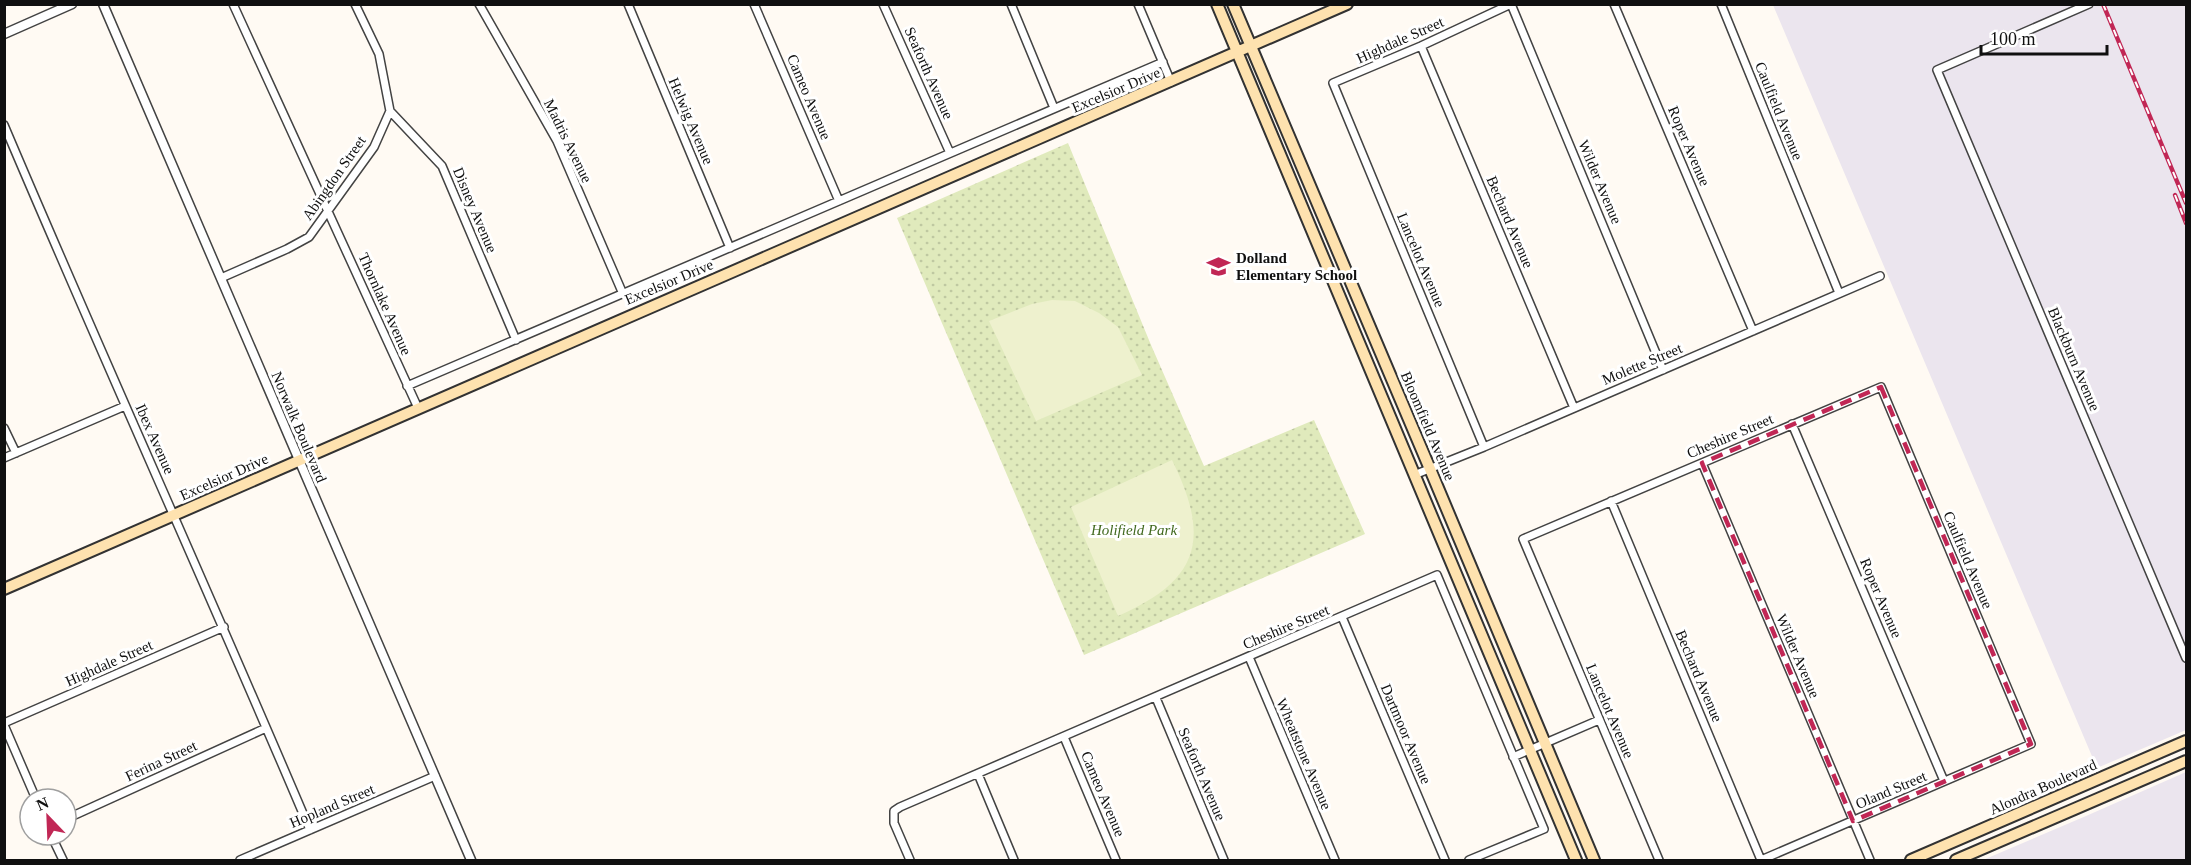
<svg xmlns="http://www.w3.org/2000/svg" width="2191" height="865" font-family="Georgia,serif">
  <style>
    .industrial { fill: #ebe5ee }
    .park { fill: url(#park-dots) }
    .pitch { fill: #eef1ce }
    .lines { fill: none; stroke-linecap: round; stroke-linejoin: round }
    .minor-casing { stroke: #434343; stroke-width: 10 }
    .tertiary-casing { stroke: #434343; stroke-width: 11 }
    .secondary-casing { stroke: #323232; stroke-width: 14 }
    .minor { stroke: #fff; stroke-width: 7 }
    .tertiary { stroke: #fff; stroke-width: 8 }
    .secondary { stroke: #fee2af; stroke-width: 10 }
    .rail-casing { stroke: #c12755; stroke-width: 4.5 }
    .rail { stroke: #fff; stroke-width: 2; stroke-dasharray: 7; stroke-linecap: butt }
    .marked { fill: none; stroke: #c12755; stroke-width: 4.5; stroke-dasharray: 12 8; stroke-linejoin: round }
    .labels { text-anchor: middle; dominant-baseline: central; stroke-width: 6; stroke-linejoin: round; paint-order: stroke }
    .street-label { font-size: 15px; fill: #101010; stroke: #fff }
    .poi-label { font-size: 15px; font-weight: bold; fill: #101010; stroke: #fff; text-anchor: start }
    .park-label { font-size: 15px; font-style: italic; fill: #41691f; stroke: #fff }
  </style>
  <defs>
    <pattern id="park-dots" width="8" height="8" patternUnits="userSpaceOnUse" patternTransform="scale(1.5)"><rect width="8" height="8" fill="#e0eabc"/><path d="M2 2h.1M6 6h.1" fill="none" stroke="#bfc8a1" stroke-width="1.8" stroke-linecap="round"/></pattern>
  </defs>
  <rect width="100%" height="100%" fill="#fffaf3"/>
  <!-- industrial -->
  <path class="industrial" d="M1773,5H2186V730L2097,768Z
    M2186,772V860H1983L2086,816Z"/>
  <!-- park -->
  <path class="park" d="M1068,143L1151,345L1204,466L1314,420L1365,534L1084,655L897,218Z"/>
  <!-- pitch -->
  <path class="pitch" d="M1052,300L1075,301L1099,313L1118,327L1142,375L1036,421L989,321L1032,304Z
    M1172,460C1211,539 1200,580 1118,616L1071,507Z"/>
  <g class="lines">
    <defs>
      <path id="minor" d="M233,4L418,408
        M355,4L379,54L390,111L442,166L516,340
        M479,4L557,141L623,294
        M628,4L730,248
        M754,4L839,201
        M883,4L950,153
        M1011,4L1054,108
        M1138,4L1171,82
        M1614,4L1753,331
        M1721,4L1839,293
        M2089,4L1937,70L2186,658
        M1421,46L1574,408
        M4,125C104,361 210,594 310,830
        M221,278L287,249L309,237L374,147L390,111
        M407,386L1163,62
        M1792,424L1944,781
        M4,428L16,453
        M1484,447L1333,83L1421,46L1511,4L1663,370
        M4,458L125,406
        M1702,463L1870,860
        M1414,475L1484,447L1880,276
        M1611,501L1761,860
        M1342,617L1445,860
        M1249,657L1335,860
        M1156,698L1224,860
        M4,723L224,627
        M4,725L36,799
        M1064,737L1116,860
        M1513,757L1599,720
        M978,774L1014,860
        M66,819L266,728
        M51,835L63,860
        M240,860L435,776
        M910,860L894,823V811L900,807L1437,575L1544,829L1469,860
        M1659,860L1523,539L1881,387L2031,744L1761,860"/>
      <path id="tertiary" d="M103,4L471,860
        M4,34L72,4"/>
      <path id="secondary" d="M1217,4L1576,860
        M1233,4L1430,469L1594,860
        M4,589L1347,4
        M1911,860L2186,741
        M1956,860L2186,761"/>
    </defs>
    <!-- minor casing -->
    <use href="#minor" class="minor-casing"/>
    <!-- tertiary casing -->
    <use href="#tertiary" class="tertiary-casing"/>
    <!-- secondary casing -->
    <use href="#secondary" class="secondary-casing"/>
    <!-- minor -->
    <use href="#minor" class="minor"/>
    <!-- tertiary -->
    <use href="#tertiary" class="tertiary"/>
    <!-- secondary -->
    <use href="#secondary" class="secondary"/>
    <defs>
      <path id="rail" d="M2103,4L2186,203
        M2175,195L2186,223"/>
    </defs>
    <!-- rail casing -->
    <use href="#rail" class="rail-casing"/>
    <!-- rail -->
    <use href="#rail" class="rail"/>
  </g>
  <!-- marked area -->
  <path class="marked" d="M1881,387L2031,744L1853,821L1702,463Z"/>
  <!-- icons -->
  <defs>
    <symbol id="school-bare" viewBox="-9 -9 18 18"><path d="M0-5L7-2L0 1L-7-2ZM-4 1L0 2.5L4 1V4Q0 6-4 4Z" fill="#c12755" stroke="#fff" stroke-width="2.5" paint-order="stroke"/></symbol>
  </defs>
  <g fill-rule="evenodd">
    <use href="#school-bare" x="1202" y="250" width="33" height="33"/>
  </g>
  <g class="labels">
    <!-- street labels -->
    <g class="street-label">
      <text transform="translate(1400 40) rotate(-24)">Highdale Street</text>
      <text transform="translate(929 73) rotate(66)">Seaforth Avenue</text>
      <text transform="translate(1116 90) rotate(-23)">Excelsior Drive</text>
      <text transform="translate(809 97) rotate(67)">Cameo Avenue</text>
      <text transform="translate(1779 111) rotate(68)">Caulfield Avenue</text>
      <text transform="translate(691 121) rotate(67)">Helwig Avenue</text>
      <text transform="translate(568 141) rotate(64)">Madris Avenue</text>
      <text transform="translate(1689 146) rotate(67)">Roper Avenue</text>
      <text transform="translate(334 178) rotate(-55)">Abingdon Street</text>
      <text transform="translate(1600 182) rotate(67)">Wilder Avenue</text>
      <text transform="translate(475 210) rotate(67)">Disney Avenue</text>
      <text transform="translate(1510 222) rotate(67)">Bechard Avenue</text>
      <text transform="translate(1421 260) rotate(67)">Lancelot Avenue</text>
      <text transform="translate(669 282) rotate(-23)">Excelsior Drive</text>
      <text transform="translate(385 304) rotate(66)">Thornlake Avenue</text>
      <text transform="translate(2074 359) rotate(67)">Blackburn Avenue</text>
      <text transform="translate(1642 364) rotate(-23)">Molette Street</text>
      <text transform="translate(1428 426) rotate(67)">Bloomfield Avenue</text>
      <text transform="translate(299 427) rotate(67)">Norwalk Boulevard</text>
      <text transform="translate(1730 436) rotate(-23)">Cheshire Street</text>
      <text transform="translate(155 439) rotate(66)">Ibex Avenue</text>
      <text transform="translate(224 477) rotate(-24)">Excelsior Drive</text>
      <text transform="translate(1968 560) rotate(67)">Caulfield Avenue</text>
      <text transform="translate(1881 598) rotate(67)">Roper Avenue</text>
      <text transform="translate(1286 627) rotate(-23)">Cheshire Street</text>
      <text transform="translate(1798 656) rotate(67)">Wilder Avenue</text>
      <text transform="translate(109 663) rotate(-24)">Highdale Street</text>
      <text transform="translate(1699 676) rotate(67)">Bechard Avenue</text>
      <text transform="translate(1610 711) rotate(67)">Lancelot Avenue</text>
      <text transform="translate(1406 734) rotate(67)">Dartmoor Avenue</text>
      <text transform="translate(1304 754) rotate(67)">Wheatstone Avenue</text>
      <text transform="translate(161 761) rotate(-25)">Ferina Street</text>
      <text transform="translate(1202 774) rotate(67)">Seaforth Avenue</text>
      <text transform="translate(2043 787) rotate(-24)">Alondra Boulevard</text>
      <text transform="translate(1891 790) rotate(-23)">Oland Street</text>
      <text transform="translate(1103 794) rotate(67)">Cameo Avenue</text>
      <text transform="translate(332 806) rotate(-23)">Hopland Street</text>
    </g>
    <!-- poi labels -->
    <g class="poi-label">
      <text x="1236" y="258">Dolland<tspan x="1236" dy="17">Elementary School</tspan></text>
    </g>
    <!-- park labels -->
    <g class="park-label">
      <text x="1134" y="530">Holifield Park</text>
    </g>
  </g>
  <!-- border -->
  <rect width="2191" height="865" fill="none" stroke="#101010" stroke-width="12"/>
  <!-- north arrow -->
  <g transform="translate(48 817) rotate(337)"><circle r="28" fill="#ffffff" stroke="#9f9f9f" stroke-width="1.5"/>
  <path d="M0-4.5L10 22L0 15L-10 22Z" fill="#c12755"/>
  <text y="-9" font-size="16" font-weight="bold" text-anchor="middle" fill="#101010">N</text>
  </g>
  <!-- scale -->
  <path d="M1981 45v9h126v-9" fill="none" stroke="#101010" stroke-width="3"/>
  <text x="1990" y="45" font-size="18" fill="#101010" stroke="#ffffff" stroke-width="4.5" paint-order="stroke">100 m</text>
</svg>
